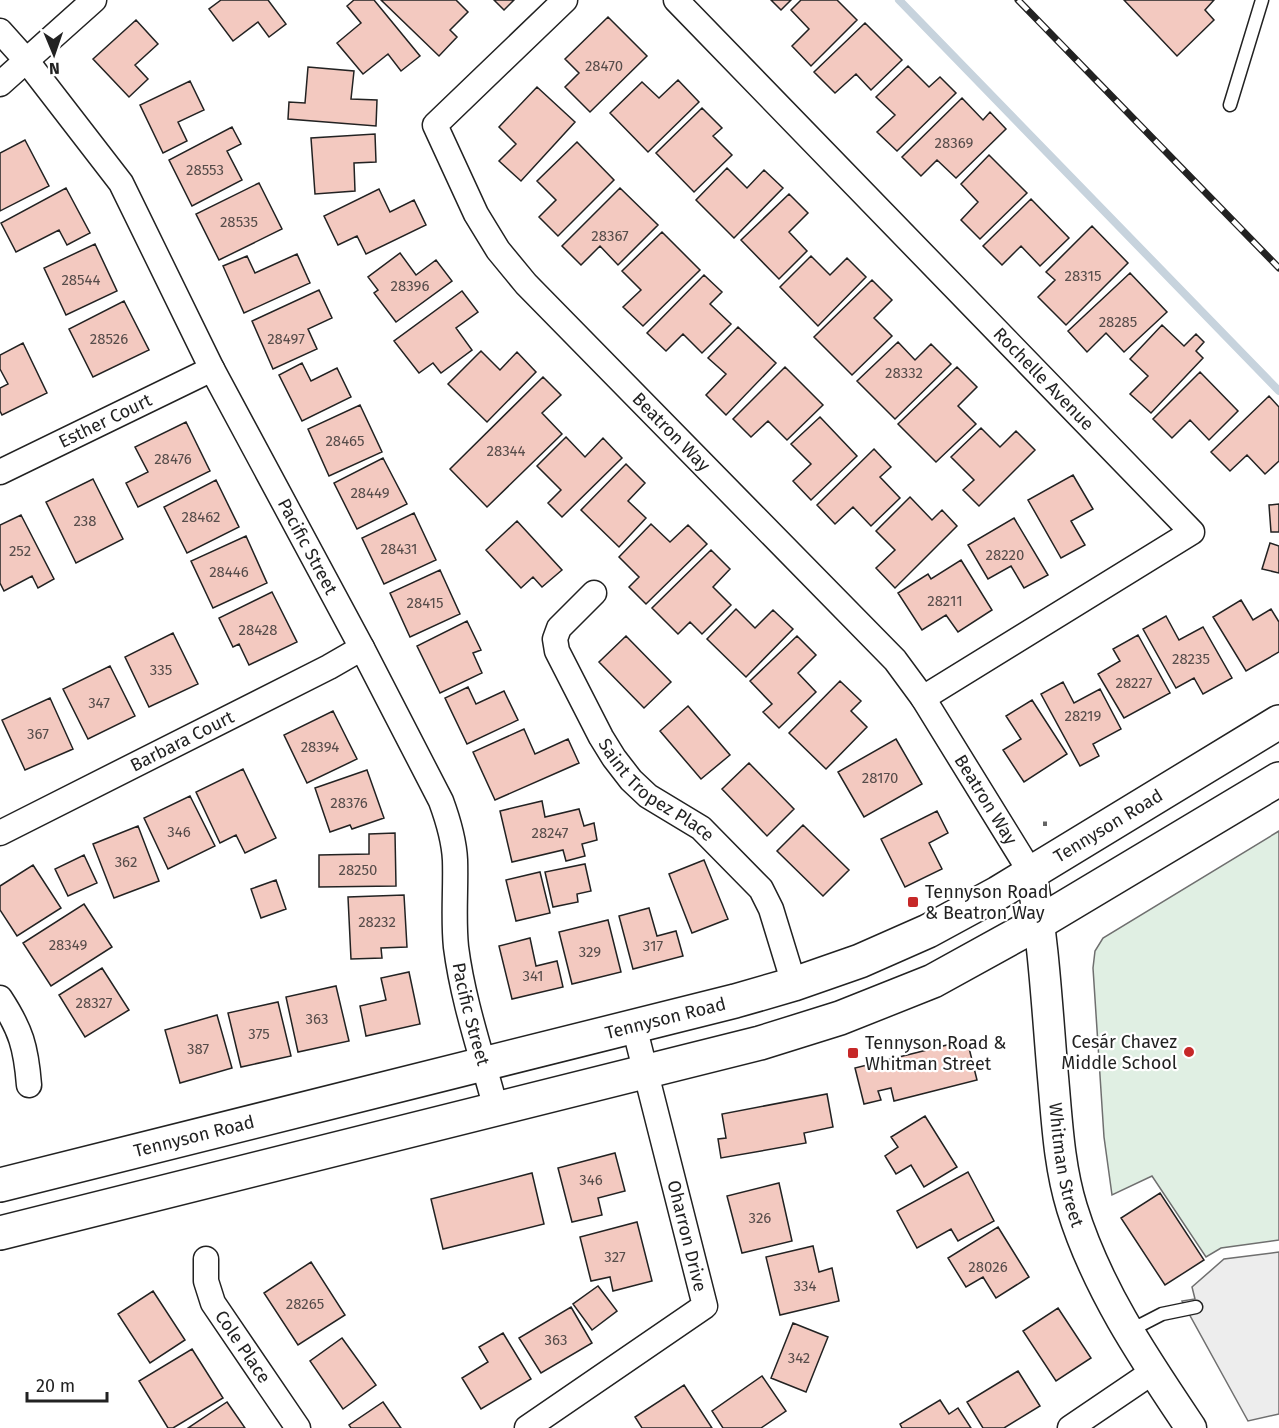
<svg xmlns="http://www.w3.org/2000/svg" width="1279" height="1428" font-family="'Fira Sans',sans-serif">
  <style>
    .green { fill: #e0efe3; stroke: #6f6f6f; stroke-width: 1.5 }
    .parking { fill: #ededed; stroke: #6f6f6f; stroke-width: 1.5 }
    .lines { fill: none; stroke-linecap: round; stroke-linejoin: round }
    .stream { stroke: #c7d3dd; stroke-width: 8 }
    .building { fill: #f3c9c0; stroke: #222; stroke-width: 1.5 }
    .service-casing { stroke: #222; stroke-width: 15 }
    .minor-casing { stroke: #222; stroke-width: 27 }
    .tertiary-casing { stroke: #222; stroke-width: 33 }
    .secondary-casing { stroke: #222; stroke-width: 36 }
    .path { stroke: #646464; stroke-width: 4; stroke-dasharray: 4.5 3; stroke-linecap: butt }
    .service { stroke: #fff; stroke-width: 12 }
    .minor { stroke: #fff; stroke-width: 24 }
    .tertiary { stroke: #fff; stroke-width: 30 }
    .secondary { stroke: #fff; stroke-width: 33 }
    .rail-casing { stroke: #222; stroke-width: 7 }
    .rail { stroke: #fff; stroke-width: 4.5; stroke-dasharray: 14; stroke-linecap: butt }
    .poi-dot { fill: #c62828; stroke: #fff; stroke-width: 2 }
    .labels { text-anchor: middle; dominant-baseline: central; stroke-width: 4.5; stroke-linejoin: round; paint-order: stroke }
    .number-label { font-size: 15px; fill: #564c4a }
    .street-label { font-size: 18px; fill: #222; stroke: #fff }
    .poi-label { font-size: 18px; fill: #222; stroke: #fff; text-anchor: start }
  </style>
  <rect width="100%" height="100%" fill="#fff"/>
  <!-- green -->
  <path class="green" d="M1279,831V1240L1221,1248L1206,1257L1152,1176L1112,1195L1104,1137L1093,968L1095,951L1103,938Z"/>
  <!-- parking -->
  <path class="parking" d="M1279,1252V1414L1248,1421L1182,1301L1195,1299L1192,1287L1224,1259Z"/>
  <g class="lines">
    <!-- stream -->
    <path class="stream" d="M899,0L1279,391"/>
  </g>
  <!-- building -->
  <path class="building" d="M221,0H268L286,24L269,37L258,22L233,41L209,9Z
    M354,0H374L420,56L401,71L388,54L363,74L337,43L361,23L347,6Z
    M381,0H456L468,12L450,30L457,37L439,56Z
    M494,0H514L504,10Z
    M771,0H791L781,10Z
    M801,0H837L857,20L811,66L792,46L809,29L791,10Z
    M1124,0H1214L1205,10L1214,20L1177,56Z
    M608,17L647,56L590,112L565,87L579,73L565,59Z
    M136,20L158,44L135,65L148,79L129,97L93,59Z
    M865,23L902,60L871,90L856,74L835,93L814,72Z
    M908,66L929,87L940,77L956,93L897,151L877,132L895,115L876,97Z
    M308,67L354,71L351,99L377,100L376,126L288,119L289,102L305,103Z
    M678,80L699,102L648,152L610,113L642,82L659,98Z
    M190,81L204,110L178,122L187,141L163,153L140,105Z
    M537,87L575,122L521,181L499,161L516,144L499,127Z
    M962,98L983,120L990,112L1006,129L956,178L937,160L921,176L902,157Z
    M702,108L722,128L713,136L732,155L694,192L656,153Z
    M232,127L241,144L227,151L242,180L192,206L169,160Z
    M375,134L376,162L354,163L355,191L315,194L311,138Z
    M25,140L49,186L0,211V153Z
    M577,142L614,180L558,236L539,217L556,200L537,181Z
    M989,155L1027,193L980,239L961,220L978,202L961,184Z
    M727,168L747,188L764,170L783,188L734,238L696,200Z
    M259,183L282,229L219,260L196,214Z
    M66,188L90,233L67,245L59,230L16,252L1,223Z
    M620,188L658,225L618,265L600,246L581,265L562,246Z
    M379,189L390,212L414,200L426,225L366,254L357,236L338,245L324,216Z
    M789,194L808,213L789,232L807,251L779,279L741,240Z
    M1031,199L1069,238L1040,266L1021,246L1002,265L983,246Z
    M1092,226L1128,263L1066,325L1038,297L1055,280L1046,272Z
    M662,232L700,270L643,326L623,307L641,290L622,271Z
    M95,244L117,291L66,315L44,268Z
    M400,253L416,275L436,260L452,281L396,322L374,293L378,290L368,277Z
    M297,254L310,283L244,313L223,266L247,256L255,273Z
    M811,256L830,275L847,258L866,277L818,326L780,287Z
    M1130,273L1167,312L1124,352L1106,333L1087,352L1068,331Z
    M704,275L722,292L710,304L731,324L702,353L683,334L666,351L647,333Z
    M872,280L892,300L874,318L892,336L852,375L814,337Z
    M319,290L332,318L308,329L317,349L273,369L252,321Z
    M462,291L478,312L456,328L472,350L441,373L433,363L419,373L394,341Z
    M124,301L149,350L93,377L69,329Z
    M1162,325L1184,346L1196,334L1204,342L1196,351L1203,358L1151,413L1130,394L1148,376L1130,359Z
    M738,327L776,363L726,415L706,395L726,374L708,358Z
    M898,342L915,360L931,344L951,364L895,419L857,381Z
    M23,343L47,393L2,415L0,411V388L8,384L0,369V355Z
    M481,351L500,370L517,352L536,372L487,422L448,384Z
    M302,363L311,381L337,368L351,397L302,421L279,375Z
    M785,367L823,405L787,440L768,421L751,437L733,419Z
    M957,367L977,387L958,406L976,424L936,462L898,424Z
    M1200,372L1238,411L1209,440L1190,420L1172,438L1153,419Z
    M543,377L561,395L542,413L562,434L487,507L450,469Z
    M1269,396L1279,407V461L1265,474L1247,455L1230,471L1211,452Z
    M360,405L382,452L329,476L308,429Z
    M820,417L857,456L811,500L793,481L811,464L791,444Z
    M186,422L210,471L138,507L126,483L148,472L135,447Z
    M981,428L1000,447L1016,431L1035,450L979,506L963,490L974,480L951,457Z
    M566,437L585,457L603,438L622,458L562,517L548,503L561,490L537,466Z
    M874,449L891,467L880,477L900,498L871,526L853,507L835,524L817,505Z
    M383,458L407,504L357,529L334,483Z
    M626,464L645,483L628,501L646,518L619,547L581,510Z
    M1073,475L1093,509L1071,521L1085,545L1061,558L1028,500Z
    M93,479L123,539L76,563L46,502Z
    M216,480L239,527L187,553L164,507Z
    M910,497L932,520L942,510L957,526L895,588L876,568L895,550L876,531Z
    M1279,504V532H1271L1269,505Z
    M414,513L436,560L384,584L362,538Z
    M21,515L54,579L38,588L32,576L4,591L0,583V525Z
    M1014,518L1048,575L1024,588L1011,566L988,579L968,545Z
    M517,521L562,570L542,587L533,577L521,588L486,550Z
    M651,524L670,542L688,525L707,544L646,604L629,587L639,577L619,557Z
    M246,536L267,583L213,608L191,561Z
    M1270,543L1279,546V573L1262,569Z
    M711,550L730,569L713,587L731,605L702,634L690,622L678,634L652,608Z
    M961,560L992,610L958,632L946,615L922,630L898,593L928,574L931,579Z
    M440,570L460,614L410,637L390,593Z
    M272,592L297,642L249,665L239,644L233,647L219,618Z
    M1241,600L1253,620L1271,609L1279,622V652L1246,671L1213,617Z
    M736,609L755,628L773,610L793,629L746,677L707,639Z
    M1166,616L1179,640L1203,627L1232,678L1203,694L1194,678L1176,688L1143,629Z
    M467,621L481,650L473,653L482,673L440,693L417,646Z
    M173,633L198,684L149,707L125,657Z
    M1138,635L1170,693L1124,718L1098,674L1120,661L1113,649Z
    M626,636L671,682L644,708L599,662Z
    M797,636L816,655L798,673L816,692L779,728L763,712L772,704L750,681Z
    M110,666L135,716L88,739L63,689Z
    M840,681L861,701L851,711L867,727L826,769L789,733Z
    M1063,682L1074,703L1100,689L1121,729L1093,744L1099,756L1080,766L1041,694Z
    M468,687L476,704L504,691L518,720L467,744L445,698Z
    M50,698L73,749L25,770L2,720Z
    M1032,700L1067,754L1024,782L1003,750L1021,739L1006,716Z
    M688,706L730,755L701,779L660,731Z
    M333,711L357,759L307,783L284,735Z
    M524,729L535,754L568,739L579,763L495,800L473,752Z
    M896,739L922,784L864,817L838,772Z
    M749,763L794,809L767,836L722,789Z
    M243,769L276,838L245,853L236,835L220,843L196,792Z
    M367,770L384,818L352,829L350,825L330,832L315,788Z
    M190,796L215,846L168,869L144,818Z
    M542,801L545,817L579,809L584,826L594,823L597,840L582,844L585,856L566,861L563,850L512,862L500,811Z
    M937,811L948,833L929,843L942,869L905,887L881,839Z
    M803,825L849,870L823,896L777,851Z
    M138,826L159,881L114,898L93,844Z
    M395,833L396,886L319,887V855L369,854V834Z
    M84,855L97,883L68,896L55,869Z
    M704,860L728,919L692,933L669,874Z
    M585,864L591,891L577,894L578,902L553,907L545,872Z
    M33,865L61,908L17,936L0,910V886Z
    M540,872L550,913L516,921L506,880Z
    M276,880L286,909L261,918L251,889Z
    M404,895L407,947L381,948L382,958L351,959L348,897Z
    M84,904L112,947L51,986L23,943Z
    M649,908L657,936L676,931L683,956L633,969L619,916Z
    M608,920L621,972L572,984L559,932Z
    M530,938L536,966L557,961L563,987L512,999L499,946Z
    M102,968L129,1010L85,1037L59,995Z
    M409,972L420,1024L366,1036L360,1006L386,1000L381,978Z
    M336,986L349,1041L298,1052L286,997Z
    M278,1002L291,1056L241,1067L228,1013Z
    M217,1015L232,1068L180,1083L165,1030Z
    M967,1040L977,1080L894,1101L891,1088L878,1091L881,1100L864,1104L855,1068Z
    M827,1094L833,1127L804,1133L806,1143L721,1158L718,1139L726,1138L722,1114Z
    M925,1116L957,1167L924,1187L911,1165L896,1174L885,1156L898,1147L891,1137Z
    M615,1153L625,1191L598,1198L602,1215L572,1222L558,1168Z
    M968,1172L994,1221L958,1241L951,1229L917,1248L897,1211Z
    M532,1173L544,1224L443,1249L431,1199Z
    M779,1183L792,1241L742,1253L727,1196Z
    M1160,1193L1204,1260L1165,1285L1121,1218Z
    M637,1222L652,1281L613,1291L610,1277L591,1281L580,1237Z
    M998,1227L1029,1277L996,1298L983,1277L966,1287L948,1258Z
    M813,1246L819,1272L832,1268L839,1301L780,1315L766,1257Z
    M311,1262L345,1315L298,1345L264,1293Z
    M598,1286L617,1311L592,1330L573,1304Z
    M153,1291L185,1340L150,1363L118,1314Z
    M571,1307L592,1343L541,1373L519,1338Z
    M1058,1308L1091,1358L1056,1381L1023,1331Z
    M793,1323L828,1337L806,1392L771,1378Z
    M503,1333L531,1379L481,1409L462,1378L488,1362L479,1347Z
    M342,1338L376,1385L343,1409L310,1361Z
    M192,1349L223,1398L173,1428H168L139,1381Z
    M1018,1371L1040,1406L1004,1428H983L967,1402Z
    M762,1376L786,1411L761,1428H723L712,1411Z
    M684,1385L712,1428H642L635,1417Z
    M940,1400L949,1414L958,1408L971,1428H902L900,1424Z
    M227,1402L245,1428H188Z
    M383,1402L401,1428H351L349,1425Z"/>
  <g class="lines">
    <defs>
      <path id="service" d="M1230,105L1262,0
        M1129,1331L1162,1314L1196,1307"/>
      <g id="minor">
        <path id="s1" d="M565,0L435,125L476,214L498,250L526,284L895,660L923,698L1031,873"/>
        <path id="s2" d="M676,0L1192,532L923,698"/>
        <path id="s3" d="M0,31L26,60L121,183L212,369L362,648L441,801C448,820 454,839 455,860C456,889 453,918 456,947C463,1002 482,1056 496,1109"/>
        <path d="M0,84L94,0"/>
        <path id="s4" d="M0,472L212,369"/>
        <path id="s5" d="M594,593L559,628L555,639L557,651L601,737L614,758L631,780L648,796L701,828L761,889L771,909L794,984"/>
        <path id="s6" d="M0,833L329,667L362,648"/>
        <path d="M0,998C21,1030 26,1047 29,1085"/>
        <path id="s7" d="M206,1259V1281L213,1303L298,1428"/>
        <path d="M527,1428L705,1306L634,1026"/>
        <path d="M1070,1428L1154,1371"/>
      </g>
      <g id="tertiary">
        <path id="s8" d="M1031,873C1044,941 1047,1009 1053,1077C1057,1121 1059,1166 1072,1208C1097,1289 1144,1358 1191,1428"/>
      </g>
      <g id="secondary">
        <path id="s9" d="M0,1185L735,1001L794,984L860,961L928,931L998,893L1279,722"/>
        <path d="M0,1233L760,1043L840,1018L933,981L1040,922L1279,779"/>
      </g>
    </defs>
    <!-- service casing -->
    <use href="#service" class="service-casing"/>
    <!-- minor casing -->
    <use href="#minor" class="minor-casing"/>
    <!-- tertiary casing -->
    <use href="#tertiary" class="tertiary-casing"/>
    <!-- secondary casing -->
    <use href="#secondary" class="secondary-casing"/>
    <!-- path -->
    <path class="path" d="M1045,826V819"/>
    <!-- service -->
    <use href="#service" class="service"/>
    <!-- minor -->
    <use href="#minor" class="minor"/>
    <!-- tertiary -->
    <use href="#tertiary" class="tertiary"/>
    <!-- secondary -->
    <use href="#secondary" class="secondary"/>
    <defs>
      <path id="rail" d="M1018,0L1279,268"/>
    </defs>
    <!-- rail casing -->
    <use href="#rail" class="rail-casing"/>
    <!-- rail -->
    <use href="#rail" class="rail"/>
  </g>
  <!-- markers -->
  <g class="poi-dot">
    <rect x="907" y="896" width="12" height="12" rx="3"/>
    <circle cx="1189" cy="1052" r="6"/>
    <rect x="847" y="1047" width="12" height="12" rx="3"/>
  </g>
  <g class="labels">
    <!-- number labels -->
    <g class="number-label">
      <text x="604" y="66">28470</text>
      <text x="954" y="143">28369</text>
      <text x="205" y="170">28553</text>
      <text x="239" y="222">28535</text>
      <text x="610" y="236">28367</text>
      <text x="1083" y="276">28315</text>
      <text x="81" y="280">28544</text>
      <text x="410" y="286">28396</text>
      <text x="1118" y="322">28285</text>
      <text x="109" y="339">28526</text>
      <text x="286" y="339">28497</text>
      <text x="904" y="373">28332</text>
      <text x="345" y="441">28465</text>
      <text x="506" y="451">28344</text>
      <text x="173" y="459">28476</text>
      <text x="370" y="493">28449</text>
      <text x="201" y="517">28462</text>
      <text x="85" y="521">238</text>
      <text x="399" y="549">28431</text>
      <text x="20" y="551">252</text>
      <text x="1005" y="555">28220</text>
      <text x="229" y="572">28446</text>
      <text x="945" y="601">28211</text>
      <text x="425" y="603">28415</text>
      <text x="258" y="630">28428</text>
      <text x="1191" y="659">28235</text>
      <text x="161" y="670">335</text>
      <text x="1134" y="683">28227</text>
      <text x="99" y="703">347</text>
      <text x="1083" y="716">28219</text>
      <text x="38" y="734">367</text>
      <text x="320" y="747">28394</text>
      <text x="880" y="778">28170</text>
      <text x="349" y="803">28376</text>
      <text x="179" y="832">346</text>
      <text x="550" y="833">28247</text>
      <text x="126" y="862">362</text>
      <text x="358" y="870">28250</text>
      <text x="377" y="922">28232</text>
      <text x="68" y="945">28349</text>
      <text x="653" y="946">317</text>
      <text x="590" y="952">329</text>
      <text x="533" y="976">341</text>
      <text x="94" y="1003">28327</text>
      <text x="317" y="1019">363</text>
      <text x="259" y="1034">375</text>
      <text x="198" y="1049">387</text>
      <text x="591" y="1180">346</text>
      <text x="760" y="1218">326</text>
      <text x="615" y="1257">327</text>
      <text x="988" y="1267">28026</text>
      <text x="805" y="1286">334</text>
      <text x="305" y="1304">28265</text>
      <text x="556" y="1340">363</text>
      <text x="799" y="1358">342</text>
    </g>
    <!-- street labels -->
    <g class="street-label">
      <text stroke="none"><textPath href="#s2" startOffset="528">Rochelle Avenue</textPath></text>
      <text stroke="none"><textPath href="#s4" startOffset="117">Esther Court</textPath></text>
      <text stroke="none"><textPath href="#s1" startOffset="572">Beatron Way</textPath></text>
      <text stroke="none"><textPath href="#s3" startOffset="603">Pacific Street</textPath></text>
      <text stroke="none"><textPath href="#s6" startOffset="204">Barbara Court</textPath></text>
      <text stroke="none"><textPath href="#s5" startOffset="248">Saint Tropez Place</textPath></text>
      <text stroke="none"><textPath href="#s1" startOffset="1058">Beatron Way</textPath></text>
      <text stroke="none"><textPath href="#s9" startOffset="1172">Tennyson Road</textPath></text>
      <text stroke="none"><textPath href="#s3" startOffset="1107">Pacific Street</textPath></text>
      <text stroke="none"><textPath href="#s9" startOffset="686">Tennyson Road</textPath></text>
      <text stroke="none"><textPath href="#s9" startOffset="200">Tennyson Road</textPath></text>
      <text stroke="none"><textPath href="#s8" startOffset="294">Whitman Street</textPath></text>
      <text transform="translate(687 1236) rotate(76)">Oharron Drive</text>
      <text stroke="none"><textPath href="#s7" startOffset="98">Cole Place</textPath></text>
    </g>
    <!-- poi labels -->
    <g class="poi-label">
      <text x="925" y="892">Tennyson Road<tspan x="925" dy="21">&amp; Beatron Way</tspan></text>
      <text x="1177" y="1042" text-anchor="end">Cesár Chavez<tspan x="1177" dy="21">Middle School</tspan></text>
      <text x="865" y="1043">Tennyson Road &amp;<tspan x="865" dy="21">Whitman Street</tspan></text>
    </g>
  </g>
  <!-- north arrow -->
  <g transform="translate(54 54) rotate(178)" stroke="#ffffff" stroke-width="4.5" paint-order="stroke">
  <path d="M0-4.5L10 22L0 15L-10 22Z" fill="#222222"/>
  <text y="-9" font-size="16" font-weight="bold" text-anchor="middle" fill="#222222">N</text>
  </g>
  <!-- scale -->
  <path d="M27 1392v9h80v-9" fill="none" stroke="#222222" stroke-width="3"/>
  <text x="36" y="1392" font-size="18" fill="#222222" stroke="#ffffff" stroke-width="4.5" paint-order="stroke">20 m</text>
</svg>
